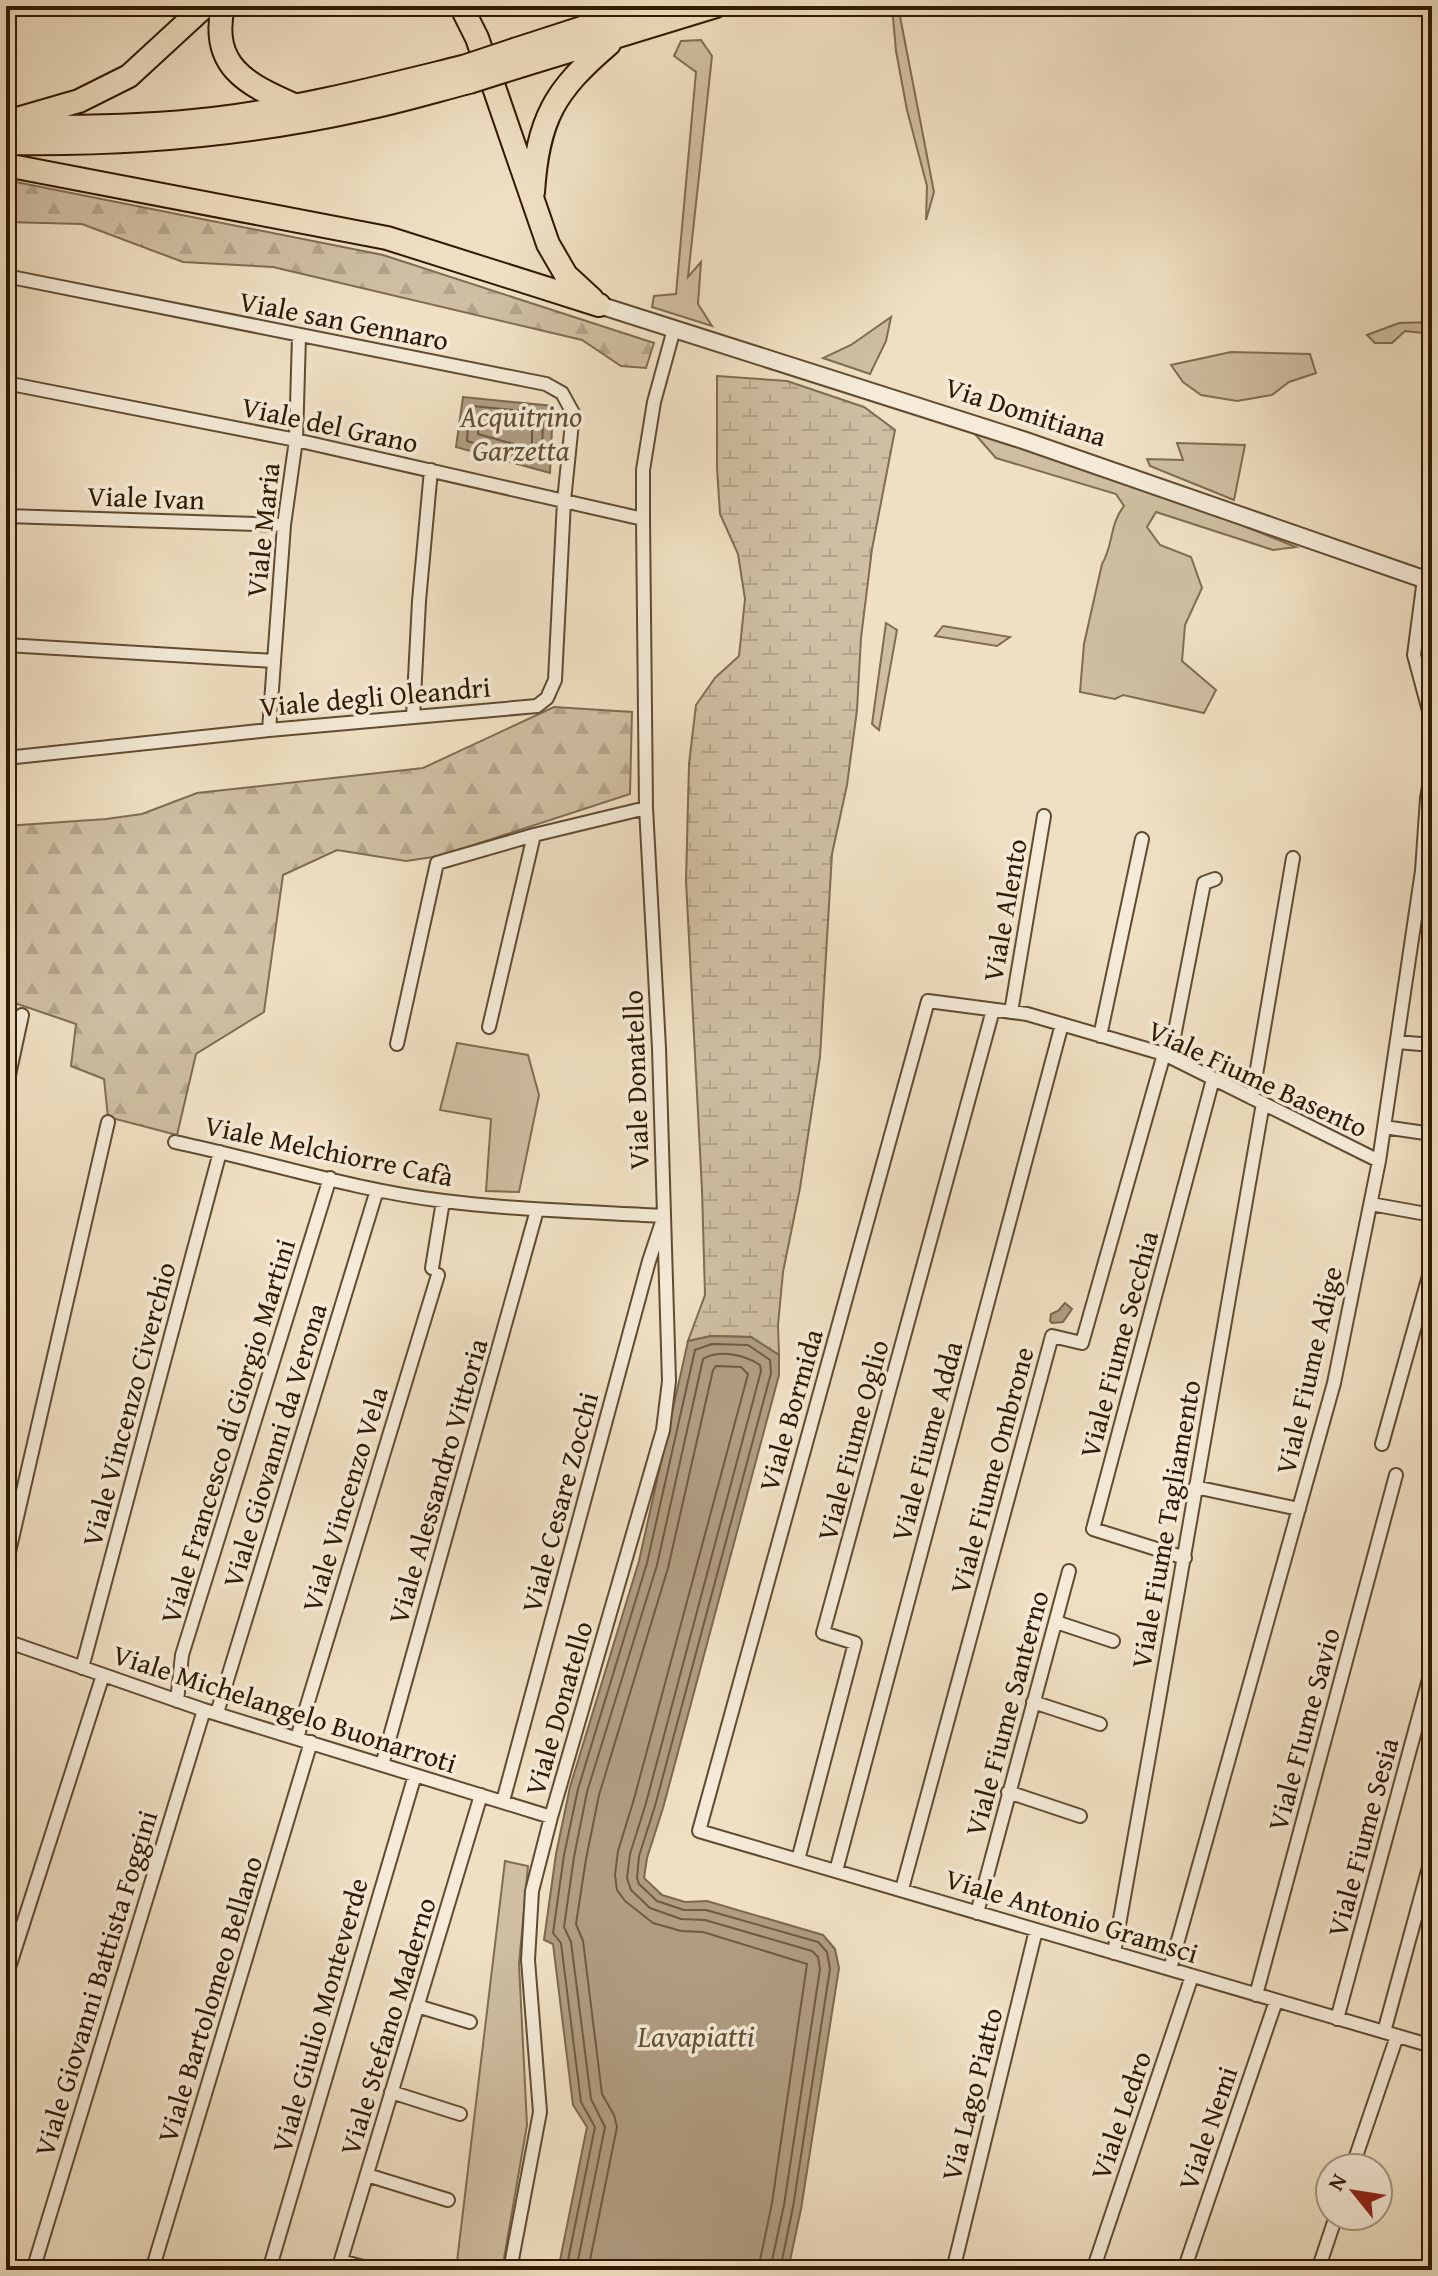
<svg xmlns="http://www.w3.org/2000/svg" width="1438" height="2276" font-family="'Gentium Book Plus',serif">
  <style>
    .green { fill: #cfbea2; stroke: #806c51; stroke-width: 2 }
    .forest { fill: url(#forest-firs); stroke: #806c51; stroke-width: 2 }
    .wetland { fill: url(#wetland-marsh); stroke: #806c51; stroke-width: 2 }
    .water { fill: #af9c81; stroke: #7c684d; stroke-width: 2 }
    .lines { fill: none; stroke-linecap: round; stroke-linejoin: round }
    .shore { stroke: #705a40; stroke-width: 2 }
    .minor-casing { stroke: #604b31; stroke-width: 16 }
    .tertiary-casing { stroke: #604b31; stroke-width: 20 }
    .trunk-casing { stroke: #301900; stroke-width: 26 }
    .minor { stroke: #f5ebd8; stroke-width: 12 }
    .tertiary { stroke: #f5ebd8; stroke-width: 16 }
    .trunk { stroke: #f0e0c3; stroke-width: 22 }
    .trunk-bridge-casing { stroke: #301900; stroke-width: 26; stroke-linecap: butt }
    .trunk-bridge { stroke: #f0e0c3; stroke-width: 22 }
    .labels { text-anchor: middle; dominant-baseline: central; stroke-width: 7; stroke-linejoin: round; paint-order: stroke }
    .street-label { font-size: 28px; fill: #301900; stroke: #f5ebd8 }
    .water-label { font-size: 30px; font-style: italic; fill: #634d34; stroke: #f5ebd8 }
  </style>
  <defs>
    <pattern id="forest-firs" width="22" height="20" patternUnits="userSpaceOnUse" patternTransform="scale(2)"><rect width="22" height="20" fill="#cfbea2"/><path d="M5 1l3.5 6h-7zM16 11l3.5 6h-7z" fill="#b2a38a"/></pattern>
    <pattern id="wetland-marsh" width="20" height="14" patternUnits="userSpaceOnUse" patternTransform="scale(2)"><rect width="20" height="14" fill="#cfbea2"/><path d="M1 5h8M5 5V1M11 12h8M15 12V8" fill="none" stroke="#b2a38a"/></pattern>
  </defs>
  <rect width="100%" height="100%" fill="#f0e0c3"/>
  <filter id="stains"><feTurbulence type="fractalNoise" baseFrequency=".0025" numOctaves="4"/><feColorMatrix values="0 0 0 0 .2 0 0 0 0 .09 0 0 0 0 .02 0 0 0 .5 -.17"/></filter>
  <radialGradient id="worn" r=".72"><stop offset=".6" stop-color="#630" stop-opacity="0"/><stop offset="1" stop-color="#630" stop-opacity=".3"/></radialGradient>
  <!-- green -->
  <path class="green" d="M892,6H898L934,192L926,220L927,186L907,110L896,51Z
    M701,40L712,56L688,277L701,262L698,304L712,326L652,307L654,296L676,294L696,72L674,56L681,41Z
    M891,317L886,341L870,374L823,358L851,345Z
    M1432,322V334L1405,331L1392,343H1375L1367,335L1399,323Z
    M1231,352L1310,354L1316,373L1289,382L1272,395L1237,401L1201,395L1183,382L1171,365Z
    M974,433L1186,503L1296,547L1273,550L1156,512L1147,527L1160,545L1191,557L1202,588L1185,625L1182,661L1216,690L1204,713L1123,695L1115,699L1080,692L1084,644L1102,564C1114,544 1109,525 1124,506L1116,494L996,458Z
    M1177,443L1245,445L1234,500L1150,466L1147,459L1183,460Z
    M886,623L897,630L879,730L872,724Z
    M943,626L1010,637L997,646L935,636Z
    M457,1043L528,1055L539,1095L519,1192L486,1191L491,1119L440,1110Z
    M505,1861L528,1866L519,1964L527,2125L502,2270H456Z"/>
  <!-- forest -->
  <path class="forest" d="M6,180L383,255L654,343L646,368L621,366L582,340L273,267L183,262L82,224L6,222Z
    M554,707L632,712L630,794L440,856L406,861L337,850L283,875L264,1012L196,1054L177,1135L108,1117L104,1079L71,1066L76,1024L6,1000L10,973L6,971V826L106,819L142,814L197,793L423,768Z"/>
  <!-- wetland -->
  <path class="wetland" d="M717,376L787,381L864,407L895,430L872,549L861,638L857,710L847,785L832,854L820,1057L800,1188L783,1272L778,1325L779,1355L751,1337L711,1336L688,1341L705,1295L702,1190L686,881L689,764L696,705L715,678L739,656L745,599L738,554L720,514L717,468Z"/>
  <!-- water -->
  <path class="water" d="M463,397L553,406L550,473L456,447Z
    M1065,1303L1072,1309L1063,1322L1052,1323L1050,1321L1051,1314L1058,1311Z
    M711,1336L751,1337L779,1355V1375L663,1808L647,1858L644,1878L662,1895L685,1902L707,1901L823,1935L835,1949L839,1968L801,2209L788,2270H558L587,2127L573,2105L553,1944L544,1940L556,1854L570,1787L639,1561L688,1341Z"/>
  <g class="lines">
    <!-- shore -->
    <path class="shore" d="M472,406L543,413L542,460L537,461L467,441L469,409Z
      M481,417L532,422V447L528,448L478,434V420Z
      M566,2270L595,2127L581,2102L561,1943L553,1933L564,1855L578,1789L647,1563L695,1350L712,1344L748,1345L770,1360L771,1373L655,1806L639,1856L637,1878L639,1884L657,1901L684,1910H706L818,1942L827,1952L830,1969L793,2207L780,2270
      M576,2270L605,2127L591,2099L571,1942L564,1927L574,1857L587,1792L657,1565L703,1359C720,1349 745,1355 760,1365L761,1371L646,1803L630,1854L627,1878L631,1890L650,1908L681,1919L705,1920L812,1951L818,1957L820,1969L784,2205L770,2270
      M588,2270L617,2127L614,2115L602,2094L583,1941L576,1924L586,1859L599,1795L668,1568L713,1370L716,1366L741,1367L748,1374L634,1799L618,1851L615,1875L617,1890L625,1901L653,1923L681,1931L703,1932L807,1964L772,2203L758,2270"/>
    <defs>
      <path id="minor" d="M6,276L546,384L562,393L573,413L564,501L555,680L547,698L537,706L269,730L6,758
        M6,383L296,440L643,519
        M6,516L284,525
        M1424,579L1414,655L1432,722
        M6,645L274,661
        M413,717L419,601L431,470
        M269,730L284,525L296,440L299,336
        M1011,1012L1044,816
        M489,1027L534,835
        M1100,1036L1142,839
        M1397,1042L1432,1045
        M397,1044L437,863L534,835L646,808
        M1170,1057L1204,883L1215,879
        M6,1089L22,1015
        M1252,1098L1293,858
        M1384,1127L1432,1134
        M175,1142C265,1161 353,1190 444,1201C517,1210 591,1212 664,1216L649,1261L503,1801
        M1379,1161L1164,1054L1027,1014L928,1001L699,1831L1432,2046
        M1371,1204L1432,1215
        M432,1268L443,1201
        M1382,1444L1432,1265
        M1195,1487L1299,1509
        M1185,1558L1093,1529L1213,1079
        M6,1565L108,1122
        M1056,1622L1113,1641
        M6,1641L204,1710L551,1817
        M6,1663L12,1643
        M82,1668L220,1152
        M177,1701L182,1655L330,1178
        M1033,1702L1100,1724
        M217,1713L377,1190
        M297,1738L438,1275
        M382,1765L537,1210
        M1008,1792L1080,1816
        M798,1860L855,1643L823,1633L993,1010
        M836,1871L1062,1024
        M902,1889L1052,1336L1082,1343L1164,1054
        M977,1913L1069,1571
        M1114,1953C1165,1670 1213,1387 1263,1103
        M1170,1969L1334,1383L1379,1161L1422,871L1427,798L1432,770
        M6,1977L103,1675
        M1256,1995L1396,1475
        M417,2006L470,2022
        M1337,2019L1432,1668
        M1384,2032L1432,1856
        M391,2092L460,2114
        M1352,2168L1397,2036
        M367,2175L448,2200
        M341,2261L374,2270
        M33,2270L204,1710
        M152,2270L311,1742
        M269,2270L415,1775
        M338,2270L481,1795
        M510,2270L540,2112L528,1960L532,1891L551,1817L663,1430L669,1381L659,1048L646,808L643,519V470L654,402L674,329
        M953,2270L1036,1930
        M1093,2270L1192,1976
        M1184,2270L1276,2001
        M1318,2270L1336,2216"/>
      <path id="tertiary" d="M599,305L1023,440L1432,582"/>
      <path id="trunk" d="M223,6C210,66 246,84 294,105
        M461,6L477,38L548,244L566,275L592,299
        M517,49L650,6
        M523,65L716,6
        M10,121L79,101L129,76L205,6
        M6,126C75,128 144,127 213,119C297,109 381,87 463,67
        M6,143C125,145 246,135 363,109C398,102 434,91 469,82
        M6,165L387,238L599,305
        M533,192C538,119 554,91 609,44"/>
    </defs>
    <!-- minor casing -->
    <use href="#minor" class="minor-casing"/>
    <!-- tertiary casing -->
    <use href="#tertiary" class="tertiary-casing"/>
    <!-- trunk casing -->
    <use href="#trunk" class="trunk-casing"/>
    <!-- minor -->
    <use href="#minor" class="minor"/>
    <!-- tertiary -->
    <use href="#tertiary" class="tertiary"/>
    <!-- trunk -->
    <use href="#trunk" class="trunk"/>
    <defs>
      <path id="trunk-bridge" d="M463,67L517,49
        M469,82L523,65"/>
    </defs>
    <!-- trunk-bridge casing -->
    <use href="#trunk-bridge" class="trunk-bridge-casing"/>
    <!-- trunk-bridge -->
    <use href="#trunk-bridge" class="trunk-bridge"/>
  </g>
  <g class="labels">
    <!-- street labels -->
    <g class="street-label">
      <text transform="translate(344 320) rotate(11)">Viale san Gennaro</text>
      <text transform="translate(1026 411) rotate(18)">Via Domitiana</text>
      <text transform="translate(330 424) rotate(12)">Viale del Grano</text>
      <text transform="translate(146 497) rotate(2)">Viale Ivan</text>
      <text transform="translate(262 530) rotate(-84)">Viale Maria</text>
      <text transform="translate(375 696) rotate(-5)">Viale degli Oleandri</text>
      <text transform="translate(1004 910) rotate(-80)">Viale Alento</text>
      <text transform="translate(1258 1078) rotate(25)">Viale Fiume Basento</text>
      <text transform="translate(635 1080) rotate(-92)">Viale Donatello</text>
      <text transform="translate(329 1150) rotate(12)">Viale Melchiorre Cafà</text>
      <text transform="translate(1118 1344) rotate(-75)">Viale Fiume Secchia</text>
      <text transform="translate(1308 1370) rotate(-77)">Viale Fiume Adige</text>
      <text transform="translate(128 1404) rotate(-75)">Viale Vincenzo Civerchio</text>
      <text transform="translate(790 1410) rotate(-74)">Viale Bormida</text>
      <text transform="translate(227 1431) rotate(-73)">Viale Francesco di Giorgio Martini</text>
      <text transform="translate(852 1440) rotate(-75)">Viale Fiume Oglio</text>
      <text transform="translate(926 1441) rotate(-75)">Viale Fiume Adda</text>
      <text transform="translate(274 1445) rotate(-73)">Viale Giovanni da Verona</text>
      <text transform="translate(991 1470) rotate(-75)">Viale Fiume Ombrone</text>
      <text transform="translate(437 1481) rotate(-74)">Viale Alessandro Vittoria</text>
      <text transform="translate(344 1499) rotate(-73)">Viale Vincenzo Vela</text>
      <text transform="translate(559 1502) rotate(-75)">Viale Cesare Zocchi</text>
      <text transform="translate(1165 1524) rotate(-80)">Viale Fiume Tagliamento</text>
      <text transform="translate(285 1708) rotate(18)">Viale Michelangelo Buonarroti</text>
      <text transform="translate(558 1708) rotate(-74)">Viale Donatello</text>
      <text transform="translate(1006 1713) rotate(-75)">Viale Fiume Santerno</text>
      <text transform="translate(1303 1729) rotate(-75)">Viale FIume Savio</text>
      <text transform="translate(1362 1837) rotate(-75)">Viale Fiume Sesia</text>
      <text transform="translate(1072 1915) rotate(17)">Viale Antonio Gramsci</text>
      <text transform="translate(95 1983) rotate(-73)">Viale Giovanni Battista Foggini</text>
      <text transform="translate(209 1999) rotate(-73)">Viale Bartolomeo Bellano</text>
      <text transform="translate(319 2015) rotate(-74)">Viale Giulio Monteverde</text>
      <text transform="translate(387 2026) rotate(-73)">Viale Stefano Maderno</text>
      <text transform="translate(971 2094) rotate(-76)">Via Lago Piatto</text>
      <text transform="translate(1120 2115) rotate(-71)">Viale Ledro</text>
      <text transform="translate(1207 2128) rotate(-71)">Viale Nemi</text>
    </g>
    <!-- water labels -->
    <g class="water-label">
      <text x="521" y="416">Acquitrino<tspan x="521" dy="34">Garzetta</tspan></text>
      <text x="696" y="2036">Lavapiatti</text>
    </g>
  </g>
  <!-- margin -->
  <rect width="1438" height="2276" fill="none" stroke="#f0e0c3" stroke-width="32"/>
  <rect x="8" y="8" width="1422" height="2260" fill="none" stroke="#301900" stroke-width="4"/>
  <rect x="16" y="16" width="1406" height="2244" fill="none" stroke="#301900" stroke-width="2"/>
  <!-- north arrow -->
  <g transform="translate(1354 2192) rotate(300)"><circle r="38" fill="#f5ebd8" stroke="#a69782" stroke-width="2"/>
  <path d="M0-6L14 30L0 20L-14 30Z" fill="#8f2418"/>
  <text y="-12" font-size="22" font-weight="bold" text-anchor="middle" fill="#301900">N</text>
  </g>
  <rect width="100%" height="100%" filter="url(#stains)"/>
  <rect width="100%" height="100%" fill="url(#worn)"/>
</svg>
